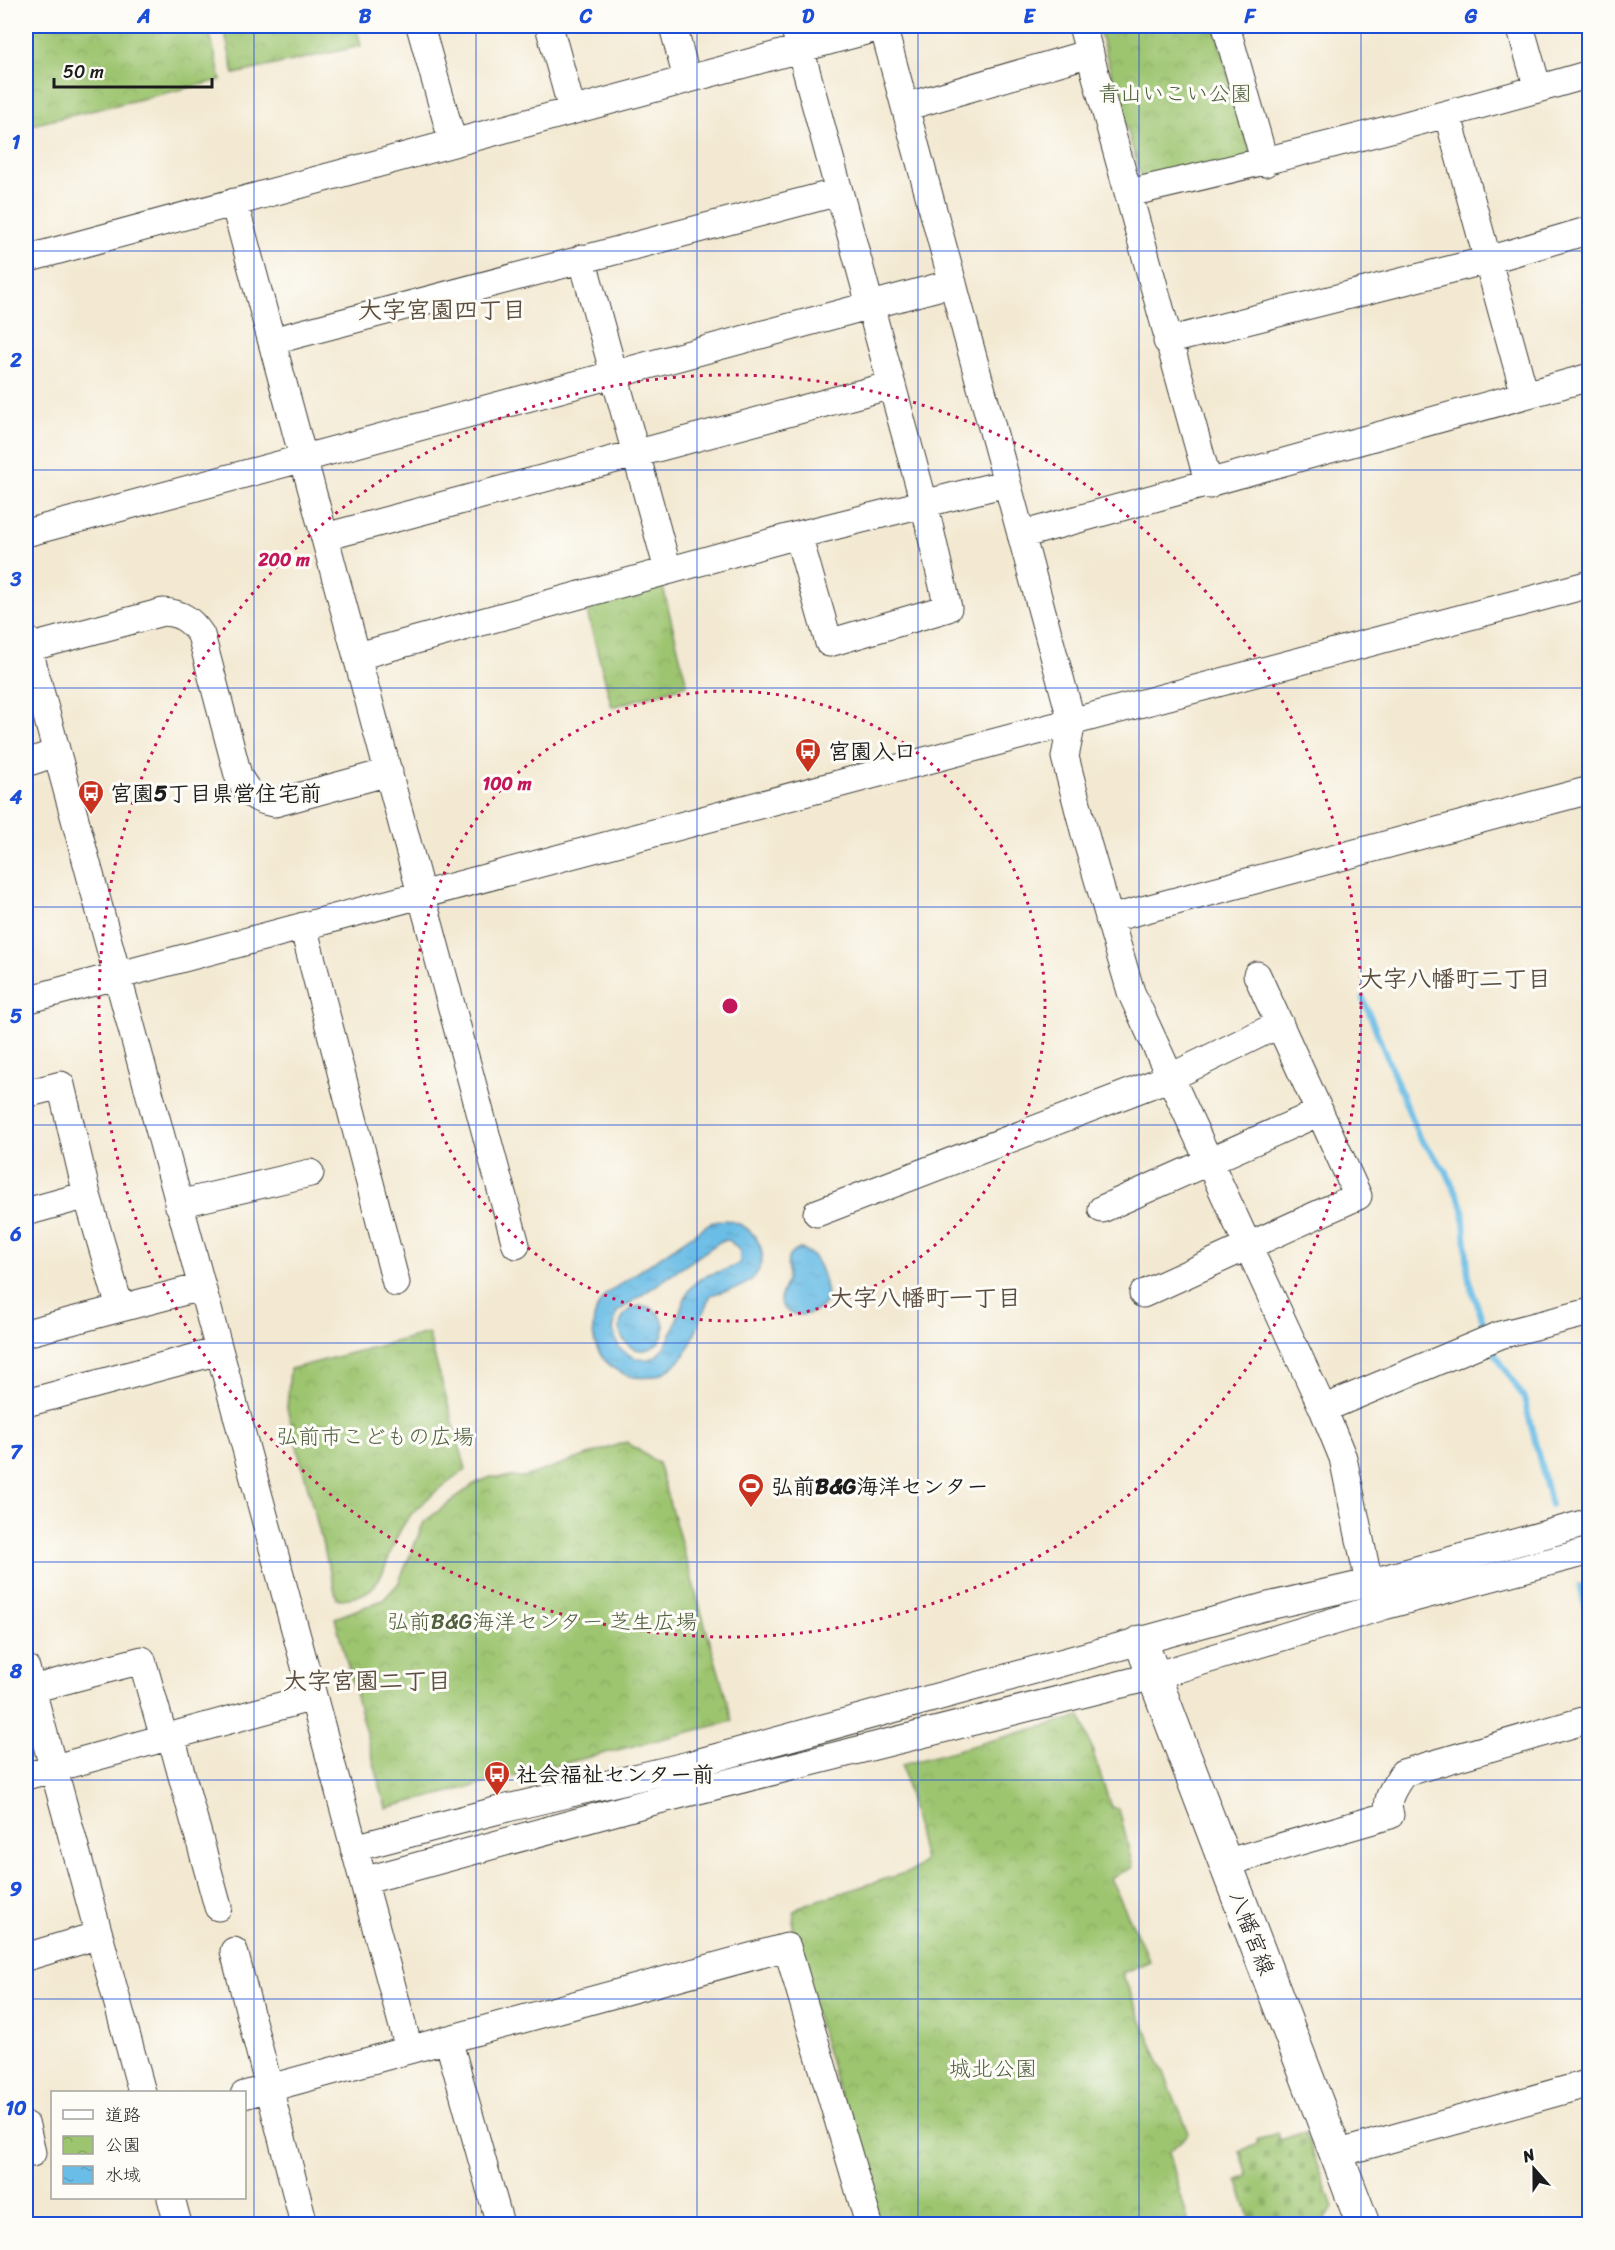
<svg xmlns="http://www.w3.org/2000/svg" width="1615" height="2250" font-family="Sriracha,'Klee One',sans-serif">
  <style>
    .cemetery { fill: url(#cemetery-stones); stroke: #5c7046; stroke-width: 1.5 }
    .park { fill: url(#park-crowns); stroke: #5c7046; stroke-width: 1.5 }
    .water { fill: url(#water-ripples); stroke: #436c81; stroke-width: 1.5; fill-rule: evenodd }
    .lines { fill: none; stroke-linecap: round; stroke-linejoin: round }
    .stream { stroke: #6abde6; stroke-width: 6 }
    .minor-casing { stroke: #3c3b37; stroke-width: 29 }
    .major-casing { stroke: #3c3b37; stroke-width: 35 }
    .minor { stroke: #fff; stroke-width: 27 }
    .major { stroke: #fff; stroke-width: 33 }
    .grid { fill: none; stroke: #1d4ed8; stroke-width: 1.5; stroke-opacity: 0.55 }
    .ring { fill: none; stroke: #c2185b; stroke-width: 3; stroke-dasharray: 3 6 }
    .labels { text-anchor: middle; dominant-baseline: central; stroke-width: 6; stroke-linejoin: round; paint-order: stroke }
    .park-label { font-size: 22px; fill: #50603e; stroke: #fdfcf7 }
    .poi-label { font-size: 22px; font-weight: bold; fill: #1c1c1c; stroke: #fdfcf7; text-anchor: start }
    .street-label { font-size: 22px; fill: #1c1c1c; stroke: #fdfcf7 }
    .neighbourhood-label { font-size: 24px; font-weight: bold; fill: #5b4e40; stroke: #fdfcf7 }
    .centre { fill: #c2185b; stroke: #fdfcf7; stroke-width: 3 }
    .ring-label { font-size: 18px; text-anchor: middle; font-weight: bold; fill: #c2185b; stroke: #fdfcf7; stroke-width: 6; stroke-linejoin: round; paint-order: stroke }
    .neatline { fill: none; stroke: #1d4ed8; stroke-width: 2 }
    .grid-label { font-size: 20px; text-anchor: middle; font-weight: bold; fill: #1d4ed8 }
  </style>
  <defs>
    <pattern id="cemetery-stones" width="16" height="16" patternUnits="userSpaceOnUse" patternTransform="scale(1.5)"><rect width="16" height="16" fill="#9dc570"/><path d="M2 7V4a2 2 0 0 1 4 0v3zM10 15v-3a2 2 0 0 1 4 0v3z" fill="#87a960"/></pattern>
    <pattern id="park-crowns" width="20" height="18" patternUnits="userSpaceOnUse" patternTransform="scale(1.5)"><rect width="20" height="18" fill="#9dc570"/><path d="M2 6a3 3 0 1 1 6 0M12 15a3 3 0 1 1 6 0" fill="none" stroke="#87a960"/></pattern>
    <pattern id="water-ripples" width="26" height="14" patternUnits="userSpaceOnUse" patternTransform="scale(1.5)"><rect width="26" height="14" fill="#6abde6"/><path d="M2 4q2-2 4 0t4 0M15 11q2-2 4 0t4 0" fill="none" stroke="#5ba2c5"/></pattern>
  </defs>
  <rect width="100%" height="100%" fill="#fdfcf7"/>
  <filter id="ink" filterUnits="userSpaceOnUse"><feTurbulence type="fractalNoise" baseFrequency=".0167" numOctaves="2"/><feDisplacementMap in="SourceGraphic" scale="12" xChannelSelector="R" yChannelSelector="G"/><feConvolveMatrix kernelMatrix="1 2 1 2 8 2 1 2 1" color-interpolation-filters="sRGB"/></filter>
  <filter id="wash" filterUnits="userSpaceOnUse"><feTurbulence type="fractalNoise" baseFrequency=".008" numOctaves="4" result="noise"/><feDisplacementMap in="SourceGraphic" scale="24" xChannelSelector="R" yChannelSelector="G"/><feGaussianBlur stdDeviation="1.35" result="paint"/><feColorMatrix in="noise" values="0 0 0 0 0 0 0 0 0 0 0 0 0 0 0 0 0 1.4 0 .05"/><feComposite in="paint" operator="in"/></filter>
  <g filter="url(#wash)">
    <rect width="100%" height="100%" fill="#f3e9d2"/>
    <!-- cemetery -->
    <path class="cemetery" d="M1305,2132L1333,2207L1325,2220L1312,2224H1252L1237,2180L1248,2176L1240,2151L1258,2144L1257,2140L1277,2133L1279,2140Z"/>
    <!-- park -->
    <path class="park" d="M26,26H208L221,80L27,126Z
      M236,26H356L361,46L234,74L224,29Z
      M1098,26H1215L1252,160L1143,185Z
      M663,587L687,685L612,707L586,608Z
      M428,1333L466,1469C446,1485 418,1502 404,1524C381,1558 391,1598 337,1599L287,1408L290,1369Z
      M626,1442L658,1463L733,1721L386,1808L335,1618L383,1600L398,1584L424,1522L474,1484L491,1477H524Z
      M1081,1716L1111,1807L1119,1809L1133,1867L1110,1878L1150,1961L1122,1973L1189,2133L1169,2152L1189,2224H879L792,1936L794,1911L806,1904L914,1870L924,1861L902,1765Z"/>
    <!-- water -->
    <path class="water" d="M724,1220C754,1222 777,1257 750,1281C738,1291 725,1289 711,1295C701,1313 694,1344 682,1358C636,1410 563,1348 606,1294L710,1223ZM729,1240L740,1251V1263C725,1273 707,1271 694,1284C672,1307 672,1390 619,1348L613,1330L617,1312L721,1241Z
      M800,1249C819,1252 826,1281 827,1298C822,1315 789,1324 780,1302C780,1294 785,1288 787,1280C790,1264 781,1256 800,1249Z
      M620 1328a22 22 0 1 1 44 0a22 22 0 1 1-44 0Z"/>
    <g class="lines">
      <!-- stream -->
      <path class="stream" d="M1363,998L1419,1137L1446,1171L1463,1208L1469,1281L1487,1333
        M1490,1346L1524,1398L1551,1505
        M1580,1586L1590,1623"/>
    </g>
  </g>
  <g filter="url(#ink)">
    <g class="lines">
      <defs>
        <path id="minor" d="M420,26L453,143
          M549,26L572,110
          M673,26L687,79
          M794,26L924,503L948,608L829,643L798,535
          M883,26L1072,722L1065,757L1087,842L1131,992L1323,1409L1343,1458L1369,1583
          M1082,26L1209,485
          M1226,26L1265,163
          M1520,26L1538,89
          M905,107L1090,53
          M1448,116L1525,395
          M1129,193C1284,158 1437,118 1590,74
          M234,202L516,1245
          M582,258L668,570
          M26,259L884,26
          M272,341L839,192
          M1167,341L1488,260L1590,230
          M26,533L953,283
          M1021,535L1590,377
          M325,537L892,385
          M26,639L409,2049
          M28,648L163,612C181,613 191,620 201,635L238,775C246,792 256,801 275,803L389,772
          M358,656L798,535L1007,483
          M26,763L56,753
          M1109,919L1590,790
          M303,926L396,1283
          M26,1000L1590,584
          M26,1094L61,1085L87,1195L120,1308
          M178,1204L310,1173
          M1102,1209L1320,1112
          M26,1212L87,1195
          M817,1213L1171,1077L1280,1024
          M1143,1294L1358,1196L1257,975
          M26,1333L201,1287
          M26,1403L219,1351
          M1323,1409L1500,1335L1590,1312
          M26,1668L142,2092
          M32,1689L142,1660L164,1738L174,1747L218,1907
          M26,1776L313,1697
          M354,1848L499,1810L689,1765L1264,1607L1369,1583L1590,1522
          M1225,1863L1390,1815C1384,1799 1395,1786 1403,1773L1590,1719
          M363,1881L647,1803L1154,1676L1384,1606L1590,1551
          M234,1951L304,2224
          M26,1957L99,1935
          M448,2039L500,2224
          M244,2095L787,1947L869,2224
          M26,2126L32,2153
          M1336,2154L1590,2083
          M171,2198L178,2224"/>
        <path id="major" d="M1141,1642L1363,2224"/>
      </defs>
      <!-- minor casing -->
      <use href="#minor" class="minor-casing"/>
      <!-- major casing -->
      <use href="#major" class="major-casing"/>
      <!-- minor -->
      <use href="#minor" class="minor"/>
      <!-- major -->
      <use href="#major" class="major"/>
    </g>
  </g>
  <!-- grid -->
  <path class="grid" d="M254,26V2224M476,26V2224M697,26V2224M918,26V2224M1139,26V2224M1361,26V2224M26,251H1590M26,470H1590M26,688H1590M26,907H1590M26,1125H1590M26,1343H1590M26,1562H1590M26,1780H1590M26,1999H1590"/>
  <!-- distance rings -->
  <g class="ring">
    <circle cx="730" cy="1006" r="315"/>
    <circle cx="730" cy="1006" r="631"/>
  </g>
  <!-- icons -->
  <defs>
    <symbol id="bus-pin" viewBox="-11 -11 22 30"><path d="M0 17L-7.5 6A9.5 9.5 0 1 1 7.5 6Z" fill="#c8321e" stroke="#fdfcf7"/><path d="M-5-6H5V4H4V6H2V4H-2V6H-4V4H-5ZM-3.5-4V0h7V-4ZM-3.5 1.2v1.5H-2V1.2ZM2 1.2v1.5H3.5V1.2Z" fill="#fff"/></symbol>
    <symbol id="stadium-pin" viewBox="-11 -11 22 30"><path d="M0 17L-7.5 6A9.5 9.5 0 1 1 7.5 6Z" fill="#c8321e" stroke="#fdfcf7"/><path d="M0-5a6.5 5 0 1 0 0 10a6.5 5 0 1 0 0-10ZM-3.5-1.8h7v3.6h-7Z" fill="#fff"/></symbol>
  </defs>
  <g fill-rule="evenodd">
    <use href="#bus-pin" x="793" y="736" width="30" height="40"/>
    <use href="#bus-pin" x="76" y="778" width="30" height="40"/>
    <use href="#stadium-pin" x="736" y="1471" width="30" height="40"/>
    <use href="#bus-pin" x="482" y="1759" width="30" height="40"/>
  </g>
  <g class="labels">
    <!-- park labels -->
    <g class="park-label">
      <text x="1175" y="93">青山いこい公園</text>
      <text x="375" y="1436">弘前市こどもの広場</text>
      <text x="542" y="1621">弘前B&amp;G海洋センター 芝生広場</text>
      <text x="993" y="2068">城北公園</text>
    </g>
    <!-- poi labels -->
    <g class="poi-label">
      <text x="828" y="751">宮園入口</text>
      <text x="110" y="793">宮園5丁目県営住宅前</text>
      <text x="771" y="1486">弘前B&amp;G海洋センター</text>
      <text x="516" y="1774">社会福祉センター前</text>
    </g>
    <!-- street labels -->
    <g class="street-label">
      <text transform="translate(1252 1933) rotate(69)">八幡宮線</text>
    </g>
    <!-- neighbourhood labels -->
    <g class="neighbourhood-label">
      <text x="442" y="310">大字宮園四丁目</text>
      <text x="1455" y="979">大字八幡町二丁目</text>
      <text x="925" y="1298">大字八幡町一丁目</text>
      <text x="367" y="1681">大字宮園二丁目</text>
    </g>
  </g>
  <circle cx="730" cy="1006" r="9" class="centre"/>
  <g class="ring-label">
    <text x="284" y="566">200 m</text>
    <text x="507" y="790">100 m</text>
  </g>
  <!-- margin -->
  <rect width="1615" height="2250" fill="none" stroke="#fdfcf7" stroke-width="66"/>
  <!-- legend -->
  <rect x="51" y="2091" width="195" height="108" fill="#fdfcf7" stroke="#a3a29f" stroke-width="1.5"/>
  <rect x="63" y="2110" width="30" height="9" fill="#ffffff" stroke="#a3a29f" stroke-width="1.5"/>
  <text x="105" y="2121" font-size="18" fill="#1c1c1c">道路</text>
  <rect x="63" y="2136" width="30" height="18" fill="url(#park-crowns)" stroke="#a3a29f" stroke-width="1.5"/>
  <text x="105" y="2151" font-size="18" fill="#1c1c1c">公園</text>
  <rect x="63" y="2166" width="30" height="18" fill="url(#water-ripples)" stroke="#a3a29f" stroke-width="1.5"/>
  <text x="105" y="2181" font-size="18" fill="#1c1c1c">水域</text>
  <!-- north arrow -->
  <g transform="translate(1534 2169) rotate(339)" stroke="#fdfcf7" stroke-width="4.5" paint-order="stroke">
  <path d="M0-4.5L10 22L0 15L-10 22Z" fill="#1c1c1c"/>
  <text y="-9" font-size="16" font-weight="bold" text-anchor="middle" fill="#1c1c1c">N</text>
  </g>
  <!-- scale -->
  <path d="M54 78v9h158v-9" fill="none" stroke="#1c1c1c" stroke-width="3"/>
  <text x="63" y="78" font-size="18" fill="#1c1c1c" stroke="#fdfcf7" stroke-width="4.5" paint-order="stroke">50 m</text>
  <rect x="33" y="33" width="1549" height="2184" class="neatline"/>
  <g class="grid-label">
    <text x="144" y="23">A</text>
    <text x="365" y="23">B</text>
    <text x="586" y="23">C</text>
    <text x="808" y="23">D</text>
    <text x="1029" y="23">E</text>
    <text x="1250" y="23">F</text>
    <text x="1471" y="23">G</text>
    <text x="16" y="149">1</text>
    <text x="16" y="367">2</text>
    <text x="16" y="586">3</text>
    <text x="16" y="804">4</text>
    <text x="16" y="1023">5</text>
    <text x="16" y="1241">6</text>
    <text x="16" y="1459">7</text>
    <text x="16" y="1678">8</text>
    <text x="16" y="1896">9</text>
    <text x="16" y="2115">10</text>
  </g>
</svg>
